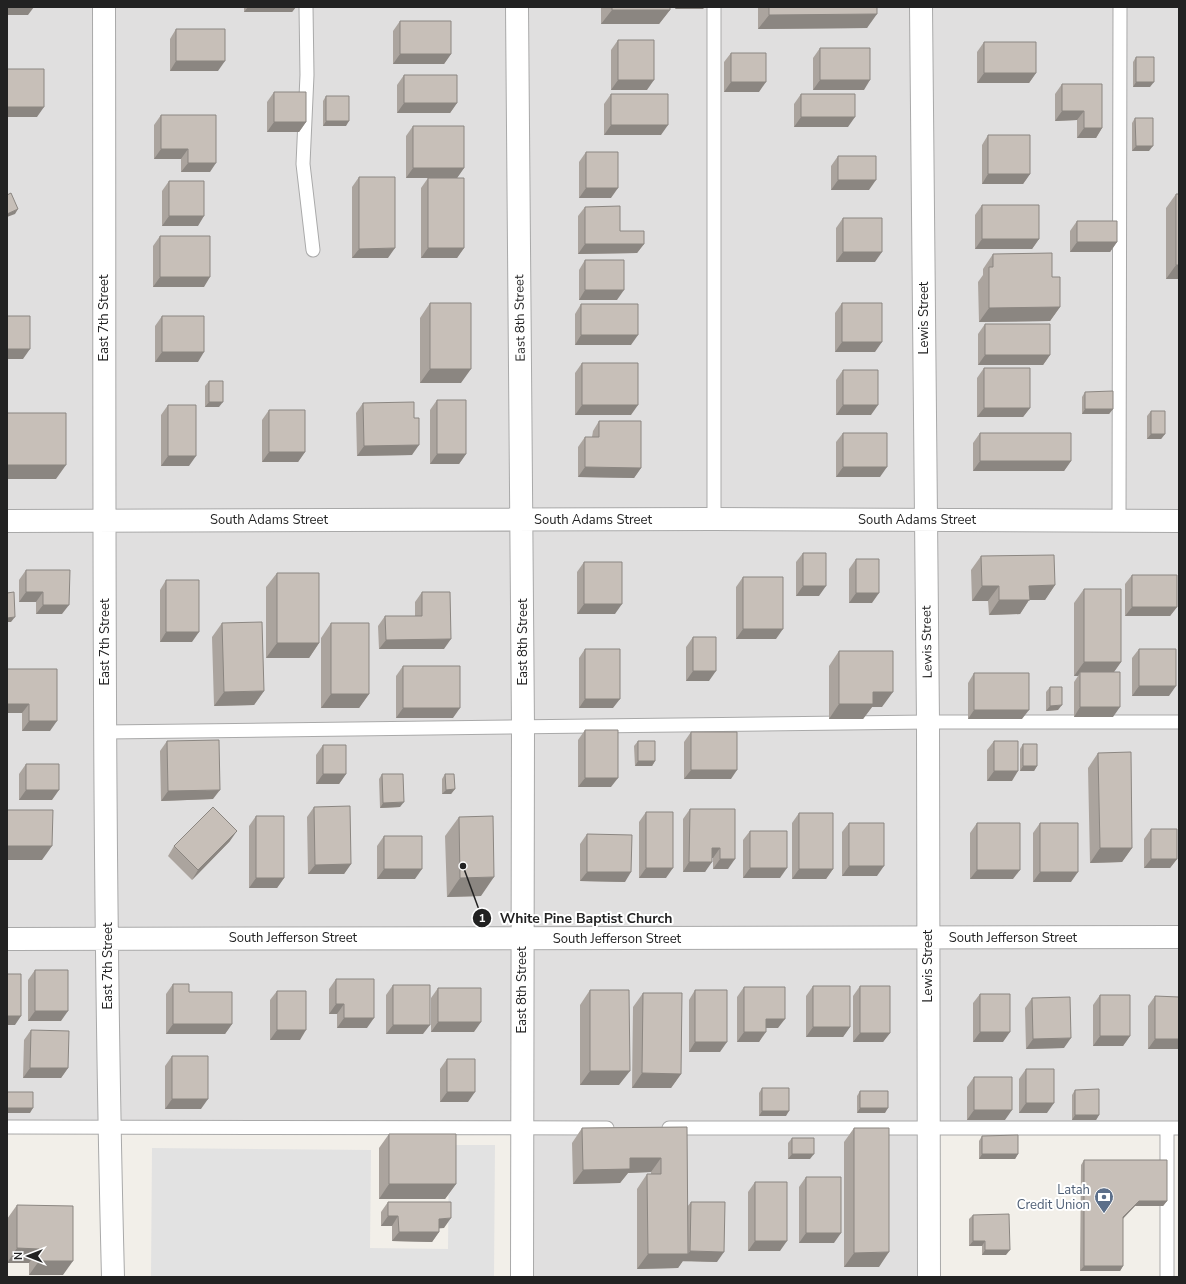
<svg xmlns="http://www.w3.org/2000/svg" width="1186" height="1284" font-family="'Nunito Sans',sans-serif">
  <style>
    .residential { fill: #e0dfdf }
    .parking { fill: #e2e2e2 }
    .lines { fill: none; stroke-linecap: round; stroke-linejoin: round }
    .service-casing { stroke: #a9a9a9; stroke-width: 15 }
    .minor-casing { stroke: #a9a9a9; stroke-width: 24 }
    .service { stroke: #fff; stroke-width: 13 }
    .minor { stroke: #fff; stroke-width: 22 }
    .wall { fill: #aba49e }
    .shaded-wall { fill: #8b8681 }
    .building { fill: #c7bfb8; stroke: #8b8681 }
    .labels { text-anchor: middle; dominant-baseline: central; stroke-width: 4; stroke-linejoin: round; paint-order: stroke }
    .street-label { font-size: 13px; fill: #222; stroke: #fff }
    .service-label { font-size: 13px; fill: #4e5e75; stroke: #fff; text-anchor: end }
    .leader { fill: none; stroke: #222; stroke-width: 1.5 }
    .callout-dot { fill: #222; stroke: #fff; stroke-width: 1.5 }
    .mark-label { font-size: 12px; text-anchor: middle; font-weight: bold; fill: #fff }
    .callout-label { font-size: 14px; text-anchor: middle; font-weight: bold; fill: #222; stroke: #fff; stroke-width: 4; stroke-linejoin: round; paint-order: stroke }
  </style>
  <rect width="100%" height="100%" fill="#f2efe9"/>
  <!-- residential -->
  <path class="residential" d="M7,7H1179V1128H927L929,1277H522L523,1128L7,1127Z"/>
  <!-- parking -->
  <path class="parking" d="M449,1145H495L494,1277H151L152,1148L371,1150L370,1248L448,1249Z"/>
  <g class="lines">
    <defs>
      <path id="service" d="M306,7L307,75L303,164L313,250
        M714,519V7
        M1119,521L1120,7
        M105,732L928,722H1179
        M7,1127L607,1128
        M669,1128H1179
        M1167,1128V1277"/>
      <path id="minor" d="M104,7C105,430 102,854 113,1277
        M517,7L523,727L522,1277
        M921,7L928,722L929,1277
        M7,521L714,519L1179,521
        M7,939L1179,937"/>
    </defs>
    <!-- service casing -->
    <use href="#service" class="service-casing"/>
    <!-- minor casing -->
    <use href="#minor" class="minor-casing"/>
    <!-- service -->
    <use href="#service" class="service"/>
    <!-- minor -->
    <use href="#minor" class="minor"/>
  </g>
  <!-- wall -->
  <path class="wall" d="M244,7H296L292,12H244Z
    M601,7H670V10L659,24H601Z
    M758,7H877L867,28L758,29Z
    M400,21L451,54L444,64H393V31Z
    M176,29L218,71H170V39Z
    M618,40L647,90H611V50Z
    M984,42L1036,73L1029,83H977V52Z
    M820,48L864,90H813V58Z
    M731,53L759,92H724V62Z
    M1136,57L1150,87H1133V62Z
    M404,75L457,103L450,113H397V85Z
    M1062,84L1102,128L1096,138H1077V120L1055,121V94Z
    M274,92L306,122L299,132H267V102Z
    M611,94L661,135H604V104Z
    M801,94L848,127H794V104Z
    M326,96L346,126H323V101Z
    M161,115L210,172H181V159H154V125Z
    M1135,118L1149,151H1132V123Z
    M413,126L464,168L457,178H406V136Z
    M988,135L1030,174L1023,184H982V145Z
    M586,152L611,198H579V162Z
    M838,156L869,190H831V166Z
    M359,177L388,258H352V187Z
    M428,178L464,248L457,258H421V188Z
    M169,181L198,226H162V191Z
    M1176,194H1179V279H1166V208Z
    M982,205L1039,239L1032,249H975V215Z
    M585,207L620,231L644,244L637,253L578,254V216Z
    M843,218L875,262H836V228Z
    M1077,221L1117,242L1110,252H1070V231Z
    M160,236L204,287H153V246Z
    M993,254L1052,277L1060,307L1050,321L979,322L978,282L983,275V269Z
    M585,260L617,300H579V270Z
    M430,303L461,383H420V318Z
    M842,303L875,352H835V313Z
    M581,304L631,345H575V314Z
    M162,316L198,362H155V326Z
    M985,324L1050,355L1043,365H978V334Z
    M582,363L631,415H575V373Z
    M984,368L1030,408L1023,417H977V378Z
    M843,370L871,415H836V380Z
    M209,381L219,407H205V386Z
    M1085,392L1113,409L1109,414H1082V397Z
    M437,400L466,454L459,464H430V410Z
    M363,403L414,418L412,455L357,456L356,413Z
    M168,405L189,466H161V415Z
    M269,410L305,452L298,462H262V420Z
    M1151,411L1165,434L1161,439H1147V416Z
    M599,421L641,468L634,478L578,477V447L585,437H592L593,431Z
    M843,433L880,477H836V442Z
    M980,433L1071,461L1064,471H973V443Z
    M803,553L819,596H796V562Z
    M981,556L1055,585L1045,600H1029L1020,614L989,615L988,601H972L971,570Z
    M856,559L872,603H849V569Z
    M584,562L615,614H577V572Z
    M26,570L62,614H36V602H19V580Z
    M277,573L319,643L309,658H266V587Z
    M1132,575L1177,607L1170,616H1125V584Z
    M743,577L776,639H736V587Z
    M166,580L192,642H160V590Z
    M1084,589L1121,662L1114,672L1113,717H1074V682L1078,676H1074V603Z
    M422,592L444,649H379L378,626L385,616H415V602Z
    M222,623L264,691L254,705L214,706L212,637Z
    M331,623L369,694L359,708H321V638Z
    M693,637L709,681H686V647Z
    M585,649L613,708H579V658Z
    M1139,649L1169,696H1132V658Z
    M839,651L882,707H872L863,719H829V666Z
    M403,666L453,718H396V676Z
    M7,669L50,731H22V713H7Z
    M974,673L1022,719H968V683Z
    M1050,687L1058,710L1046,711V692Z
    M585,730L611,787H578V740Z
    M691,732L731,779H684V742Z
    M167,741L213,799L161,801L160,751Z
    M638,741L655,761L652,766H635L634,746Z
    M994,741L1012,781H987V750Z
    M1023,744L1037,766L1034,771H1020V749Z
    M323,745L346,774L339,784H316V755Z
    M1098,753L1132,848L1122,862L1090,863L1088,768Z
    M26,764L52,800H19V774Z
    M382,774L400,807L380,808L379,779Z
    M445,774L455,789L451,794H442V779Z
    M314,807L351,864L344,874H308L307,817Z
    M690,809H735L728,869H713V858H712L705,872H683V819Z
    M646,812L666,878H639V822Z
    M799,813L833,869L826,879H792V823Z
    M256,816L284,878L277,888H249V826Z
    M459,817L481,896L447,897L445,836Z
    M849,823L877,876H842V832Z
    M977,823L1013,879H970V833Z
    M1040,823L1071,882H1033V833Z
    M1151,829L1177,859L1170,868H1144V839Z
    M750,831L780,878H743V840Z
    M587,834L625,882L580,881V844Z
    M384,836L415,879H377V846Z
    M230,841L192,880L168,856L174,846Z
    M35,970L61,1021H28V980Z
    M336,979L367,1028H337V1014H329V989Z
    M173,984L189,992L232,1024L225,1034H166V994Z
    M393,985L423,1034H386V995Z
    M813,986L850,1027L843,1037H806V996Z
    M860,986L890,1033L883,1042H853V996Z
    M744,987L778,1028H766L759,1042H737V997Z
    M438,988L474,1032H431V998Z
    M590,990L619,1085H580V1005Z
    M695,990L720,1052H689V1000Z
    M277,991L300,1040H270V1000Z
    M643,993L681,1074L671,1088H632L633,1007Z
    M980,994L1003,1042H973V1003Z
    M1100,995L1130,1036L1123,1046H1093V1005Z
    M1155,996L1179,1049H1148V1006Z
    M1032,998L1064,1048L1026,1049L1025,1008Z
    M31,1030L68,1068L61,1078H23L24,1040Z
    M172,1056L201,1109H165V1066Z
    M447,1059L468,1102H440V1069Z
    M1026,1069L1047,1113H1019V1079Z
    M974,1077L1005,1120H967V1087Z
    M762,1088L786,1116H759V1093Z
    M1075,1090L1099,1115L1096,1120H1072V1095Z
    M860,1091L885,1113H857V1096Z
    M687,1127V1207L691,1202L717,1262L683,1261V1260L678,1268L637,1269V1189L647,1174H651V1172L628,1173L620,1183L573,1184L572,1143L582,1128Z
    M854,1128L879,1267H844V1142Z
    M389,1134L456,1184L445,1199H379V1148Z
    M982,1136L1018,1154L1015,1159H979V1141Z
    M792,1138L810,1159H788V1143Z
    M1084,1160L1167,1201L1163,1206H1135L1123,1218V1266L1120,1271H1080L1081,1165Z
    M806,1177L834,1243H799V1187Z
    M755,1182L780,1251H748V1192Z
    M388,1202L444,1228H439V1232L432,1242L392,1241V1226H381V1212Z
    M17,1205L63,1275H29V1263H7V1219Z
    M973,1215L1006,1255H982V1246H969V1219Z"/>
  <!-- shaded-wall -->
  <path class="shaded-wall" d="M7,7H34L28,15H7Z
    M248,7H296L292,12H244Z
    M676,7H705L703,9H675Z
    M973,7H1025L1024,8H972Z
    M612,10H670L659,24H601Z
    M877,14L867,28L758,29L769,15Z
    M400,54H451L444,64H393Z
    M176,61H225L218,71H170Z
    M984,73H1036L1029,83H977Z
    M618,80H654L647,90H611Z
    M820,80H870L864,90H813Z
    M731,82H766L759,92H724Z
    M1136,82H1154L1150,87H1133Z
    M404,103H457L450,113H397Z
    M7,107H44L37,117H7Z
    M1062,111H1084L1077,120L1055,121Z
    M801,117H855L848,127H794Z
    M326,121H349L346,126H323Z
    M274,122H306L299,132H267Z
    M611,125H668L661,135H604Z
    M1084,128H1102L1096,138H1077Z
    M1136,146H1153L1149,151H1132Z
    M161,149H188L181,159H154Z
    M188,163H216L210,172H181Z
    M413,168H464L457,178H406Z
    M988,174H1030L1023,184H982Z
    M838,180H876L869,190H831Z
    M586,188H618L611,198H579Z
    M18,209L15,214L7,217V214Z
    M169,216H204L198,226H162Z
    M982,239H1039L1032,249H975Z
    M1077,242H1117L1110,252H1070Z
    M585,244H644L637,253L578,254Z
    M395,248L388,258H352L359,249Z
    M428,248H464L457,258H421Z
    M843,252H882L875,262H836Z
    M1176,265H1179V279H1166Z
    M160,277H210L204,287H153Z
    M585,290H624L617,300H579Z
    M1060,307L1050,321L979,322L989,308Z
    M581,335H638L631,345H575Z
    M842,342H882L875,352H835Z
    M7,349H30L23,359H7Z
    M162,352H204L198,362H155Z
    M985,355H1050L1043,365H978Z
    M430,369H471L461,383H420Z
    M209,402H223L219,407H205Z
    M582,405H638L631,415H575Z
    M843,405H878L871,415H836Z
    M984,408H1030L1023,417H977Z
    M1085,409H1113L1109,414H1082Z
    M1151,434H1165L1161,439H1147Z
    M419,445L412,455L357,456L364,446Z
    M269,452H305L298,462H262Z
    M437,454H466L459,464H430Z
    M168,456H196L189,466H161Z
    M980,461H1071L1064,471H973Z
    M7,465H66L56,479H7Z
    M585,467L641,468L634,478L578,477Z
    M843,467H887L880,477H836Z
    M1055,585L1045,600H1029L1020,614L989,615L999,600L1029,586Z
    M803,586H826L819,596H796Z
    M982,586H999L988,601H972Z
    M26,592H43L36,602H19Z
    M856,593H879L872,603H849Z
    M584,604H622L615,614H577Z
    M43,605H69L62,614H36Z
    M1132,607H1177L1170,616H1125Z
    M15,617L11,622H7V618Z
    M743,629H783L776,639H736Z
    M166,632H199L192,642H160Z
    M451,639L444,649H379L386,640Z
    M277,643H319L309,658H266Z
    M1084,662H1121L1111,676L1080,672L1078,676H1074Z
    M693,671H716L709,681H686Z
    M1139,686H1176L1169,696H1132Z
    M264,691L254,705L214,706L224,692Z
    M873,692H893L882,707H872L863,719H829L839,704Z
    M331,694H369L359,708H321Z
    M585,699H620L613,708H579Z
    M7,704H29L22,713H7Z
    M1062,705L1058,710L1046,711L1050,706Z
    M1080,707H1120L1113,717H1074Z
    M403,708H460L453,718H396Z
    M974,710H1029L1022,719H968Z
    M29,721H57L50,731H22Z
    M638,761H655L652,766H635Z
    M1023,766H1037L1034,771H1020Z
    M691,770H737L731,779H684Z
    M994,771H1018L1012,781H987Z
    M323,774H346L339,784H316Z
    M585,778H618L611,787H578Z
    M455,789L451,794H442L446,790Z
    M26,790H59L52,800H19Z
    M220,790L213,799L161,801L168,791Z
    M404,802L400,807L380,808L383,803Z
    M237,831L230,841L192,880L198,870Z
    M7,846H52L42,860H7Z
    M712,848H720L713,858H705Z
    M1100,848H1132L1122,862L1090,863Z
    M720,859H735L728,869H713Z
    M1151,859H1177L1170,868H1144Z
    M689,862H712L705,872H683Z
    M351,864L344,874H308L315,865Z
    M849,866H884L877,876H842Z
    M646,868H673L666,878H639Z
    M750,868H787L780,878H743Z
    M384,869H422L415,879H377Z
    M799,869H833L826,879H792Z
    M977,870H1020L1013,879H970Z
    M587,872H631L625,882L580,881Z
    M1040,872H1078L1071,882H1033Z
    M494,877L481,896L447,897L460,878Z
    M256,878H284L277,888H249Z
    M336,1004H344L337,1014H329Z
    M35,1011H68L61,1021H28Z
    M7,1016H21L15,1025H7Z
    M344,1018H374L367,1028H337Z
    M766,1019H785L778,1028H759Z
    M438,1022H481L474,1032H431Z
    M173,1024H232L225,1034H166Z
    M393,1025H430L423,1034H386Z
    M813,1027H850L843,1037H806Z
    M277,1030H306L300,1040H270Z
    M744,1032H766L759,1042H737Z
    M980,1032H1010L1003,1042H973Z
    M860,1033H890L883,1042H853Z
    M1100,1036H1130L1123,1046H1093Z
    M1071,1038L1064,1048L1026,1049L1033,1039Z
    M1155,1039H1179V1049H1148Z
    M695,1042H727L720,1052H689Z
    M30,1068H68L61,1078H23Z
    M590,1071H630L619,1085H580Z
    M642,1073L681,1074L671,1088H632Z
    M447,1092H475L468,1102H440Z
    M172,1099H208L201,1109H165Z
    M1026,1103H1054L1047,1113H1019Z
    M7,1108H33L30,1113H7Z
    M860,1108H888L885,1113H857Z
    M974,1110H1012L1005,1120H967Z
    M762,1111H789L786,1116H759Z
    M1075,1115H1099L1096,1120H1072Z
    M792,1154H814L810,1159H788Z
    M982,1154H1018L1015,1159H979Z
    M630,1158H661L651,1172L628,1173L620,1183L573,1184L583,1170Z
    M389,1184H456L445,1199H379Z
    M1139,1201H1167L1163,1206H1135L1120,1222L1123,1217Z
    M388,1216H398L392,1226H381Z
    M451,1218L444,1228L432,1229L439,1219Z
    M399,1232H439L432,1242L392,1241Z
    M806,1233H841L834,1243H799Z
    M755,1241H787L780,1251H748Z
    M973,1241H985L982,1246H969Z
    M17,1248L39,1249L29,1263H7Z
    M985,1250H1010L1006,1255H982Z
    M690,1251L724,1252L717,1262L683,1261Z
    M889,1252L879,1267H844L854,1253Z
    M648,1254H688L678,1268L637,1269Z
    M39,1261H73L63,1275H29Z
    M1084,1266H1123L1120,1271H1080Z"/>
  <!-- building -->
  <path class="building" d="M612,7H670V10H612Z
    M769,7H877V14L769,15Z
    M400,21H451V54H400Z
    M176,29H225V61H176Z
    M618,40H654V80H618Z
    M984,42H1036V73H984Z
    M820,48H870V80H820Z
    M731,53H766V82H731Z
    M1136,57H1154V82H1136Z
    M7,69H44V107H7Z
    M404,75H457V103H404Z
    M1062,84H1102V128H1084V111H1062Z
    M274,92H306V122H274Z
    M611,94H668V125H611Z
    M801,94H855V117H801Z
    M326,96H349V121H326Z
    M161,115H216V163H188V149H161Z
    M1135,118H1153V146H1136Z
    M413,126H464V168H413Z
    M988,135H1030V174H988Z
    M586,152H618V188H586Z
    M838,156H876V180H838Z
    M359,177H395V248L359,249Z
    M428,178H464V248H428Z
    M169,181H204V216H169Z
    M11,193L18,209L7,214V195Z
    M1176,194H1179V265H1176Z
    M982,205H1039V239H982Z
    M620,206V231H644V244H585V207Z
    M843,218H882V252H843Z
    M1077,221H1117V242H1077Z
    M160,236H210V277H160Z
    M1052,253V277H1060V307L989,308V267H993V254Z
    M585,260H624V290H585Z
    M430,303H471V369H430Z
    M842,303H882V342H842Z
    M581,304H638V335H581Z
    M7,316H30V349H7Z
    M162,316H204V352H162Z
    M985,324H1050V355H985Z
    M582,363H638V405H582Z
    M984,368H1030V408H984Z
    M843,370H878V405H843Z
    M209,381H223V402H209Z
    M1113,391V409H1085V392Z
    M437,400H466V454H437Z
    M414,402V418H419V445L364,446L363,403Z
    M168,405H196V456H168Z
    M269,410H305V452H269Z
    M1151,411H1165V434H1151Z
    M7,413H66V465H7Z
    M599,421H641V468L585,467V437H599Z
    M843,433H887V467H843Z
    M980,433H1071V461H980Z
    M803,553H826V586H803Z
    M1054,555L1055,585L1029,586L1030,600H999V586H982L981,556Z
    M856,559H879V593H856Z
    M584,562H622V604H584Z
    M26,570H70L69,605H43V592H26Z
    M277,573H319V643H277Z
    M1132,575H1177V607H1132Z
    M743,577H783V629H743Z
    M166,580H199V632H166Z
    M1084,589H1121V662H1084Z
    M14,592L15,617L7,618V593Z
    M422,592H450L451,639L386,640L385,616H422Z
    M262,622L264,691L224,692L222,623Z
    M331,623H369V694H331Z
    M693,637H716V671H693Z
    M585,649H620V699H585Z
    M1139,649H1176V686H1139Z
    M839,651H893V692H873V704H839Z
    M403,666H460V708H403Z
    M7,669H57V721H29V704H7Z
    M1080,672H1120V707H1080Z
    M974,673H1029V710H974Z
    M1050,687H1062V705L1050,706Z
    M585,730H618V778H585Z
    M691,732H737V770H691Z
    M219,740L220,790L168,791L167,741Z
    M638,741H655V761H638Z
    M994,741H1018V771H994Z
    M1023,744H1037V766H1023Z
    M323,745H346V774H323Z
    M1131,752L1132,848H1100L1098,753Z
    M26,764H59V790H26Z
    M382,774H403L404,802L383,803Z
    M445,774H454L455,789L446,790Z
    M350,806L351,864L315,865L314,807Z
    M213,807L237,831L198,870L174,846Z
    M690,809H735V859H720V848H712V862H689Z
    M7,810H53L52,846H7Z
    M646,812H673V868H646Z
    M799,813H833V869H799Z
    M256,816H284V878H256Z
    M493,816L494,877L460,878L459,817Z
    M849,823H884V866H849Z
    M977,823H1020V870H977Z
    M1040,823H1078V872H1040Z
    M1151,829H1177V859H1151Z
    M750,831H787V868H750Z
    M587,834L632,835L631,872H587Z
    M384,836H422V869H384Z
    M35,970H68V1011H35Z
    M7,974H21V1016H7Z
    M336,979H374V1018H344V1004H336Z
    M173,984H189V992H232V1024H173Z
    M393,985H430V1025H393Z
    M813,986H850V1027H813Z
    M860,986H890V1033H860Z
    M744,987H785V1019H766V1032H744Z
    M438,988H481V1022H438Z
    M590,990H629L630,1071H590Z
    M695,990H727V1042H695Z
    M277,991H306V1030H277Z
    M643,993H682L681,1074L642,1073Z
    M980,994H1010V1032H980Z
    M1100,995H1130V1036H1100Z
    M1155,996L1179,997V1039H1155Z
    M1070,997L1071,1038L1033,1039L1032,998Z
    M31,1030L69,1031L68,1068H30Z
    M172,1056H208V1099H172Z
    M447,1059H475V1092H447Z
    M1026,1069H1054V1103H1026Z
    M974,1077H1012V1110H974Z
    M762,1088H789V1111H762Z
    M1099,1089V1115H1075V1090Z
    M860,1091H888V1108H860Z
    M7,1092H33V1108H7Z
    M687,1127L688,1254H648L647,1174H661V1158H630V1169L583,1170L582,1128Z
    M854,1128H889V1252L854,1253Z
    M389,1134H456V1184H389Z
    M1018,1135V1154H982V1136Z
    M792,1138H814V1154H792Z
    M1084,1160H1167V1201H1139L1123,1217V1266H1084Z
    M806,1177H841V1233H806Z
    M755,1182H787V1241H755Z
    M388,1202H451V1218L439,1219V1232H399L398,1216H388Z
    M691,1202H725L724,1252L690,1251Z
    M17,1205L73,1206V1261H39V1249L17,1248Z
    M1009,1214L1010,1250H985V1241H973V1215Z"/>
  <!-- icons -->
  <defs>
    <symbol id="bank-pin" viewBox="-11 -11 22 30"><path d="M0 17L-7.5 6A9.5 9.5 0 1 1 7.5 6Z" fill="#5c6f8a" stroke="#fff"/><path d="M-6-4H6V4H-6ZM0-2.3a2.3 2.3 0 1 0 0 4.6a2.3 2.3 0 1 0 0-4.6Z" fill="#fff"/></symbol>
  </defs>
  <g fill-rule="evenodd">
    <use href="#bank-pin" x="1093" y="1186" width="22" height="30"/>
  </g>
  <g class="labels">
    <!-- street labels -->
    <g class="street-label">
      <text transform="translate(104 318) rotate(-90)">East 7th Street</text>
      <text transform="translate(520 318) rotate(-91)">East 8th Street</text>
      <text transform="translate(924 318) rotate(-90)">Lewis Street</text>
      <text x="269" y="520">South Adams Street</text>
      <text x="593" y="520">South Adams Street</text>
      <text x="917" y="520">South Adams Street</text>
      <text transform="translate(105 642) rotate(-90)">East 7th Street</text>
      <text transform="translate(523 642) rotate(-90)">East 8th Street</text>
      <text transform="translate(927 642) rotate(-91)">Lewis Street</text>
      <text x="293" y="938">South Jefferson Street</text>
      <text x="1013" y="938">South Jefferson Street</text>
      <text x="617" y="939">South Jefferson Street</text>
      <text transform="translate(108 966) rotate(-90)">East 7th Street</text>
      <text transform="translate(928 966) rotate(-90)">Lewis Street</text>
      <text transform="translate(522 990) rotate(-90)">East 8th Street</text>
    </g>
    <!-- service labels -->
    <g class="service-label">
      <text x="1090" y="1190">Latah<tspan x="1090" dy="15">Credit Union</tspan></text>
    </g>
  </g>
  <!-- callouts -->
  <path class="leader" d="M463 866L482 918"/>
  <g class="callout-dot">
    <circle cx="463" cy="866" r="4"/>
    <circle cx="482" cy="918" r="10"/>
  </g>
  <g class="mark-label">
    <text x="482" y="922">1</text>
  </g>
  <g class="callout-label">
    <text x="586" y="923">White Pine Baptist Church</text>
  </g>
  <!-- border -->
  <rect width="1186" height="1284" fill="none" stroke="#222222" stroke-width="16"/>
  <!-- north arrow -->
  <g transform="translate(28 1256) rotate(270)" stroke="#ffffff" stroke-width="3" paint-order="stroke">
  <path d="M0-3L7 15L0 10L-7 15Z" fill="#222222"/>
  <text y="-6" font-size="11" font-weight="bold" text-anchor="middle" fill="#222222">N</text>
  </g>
</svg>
